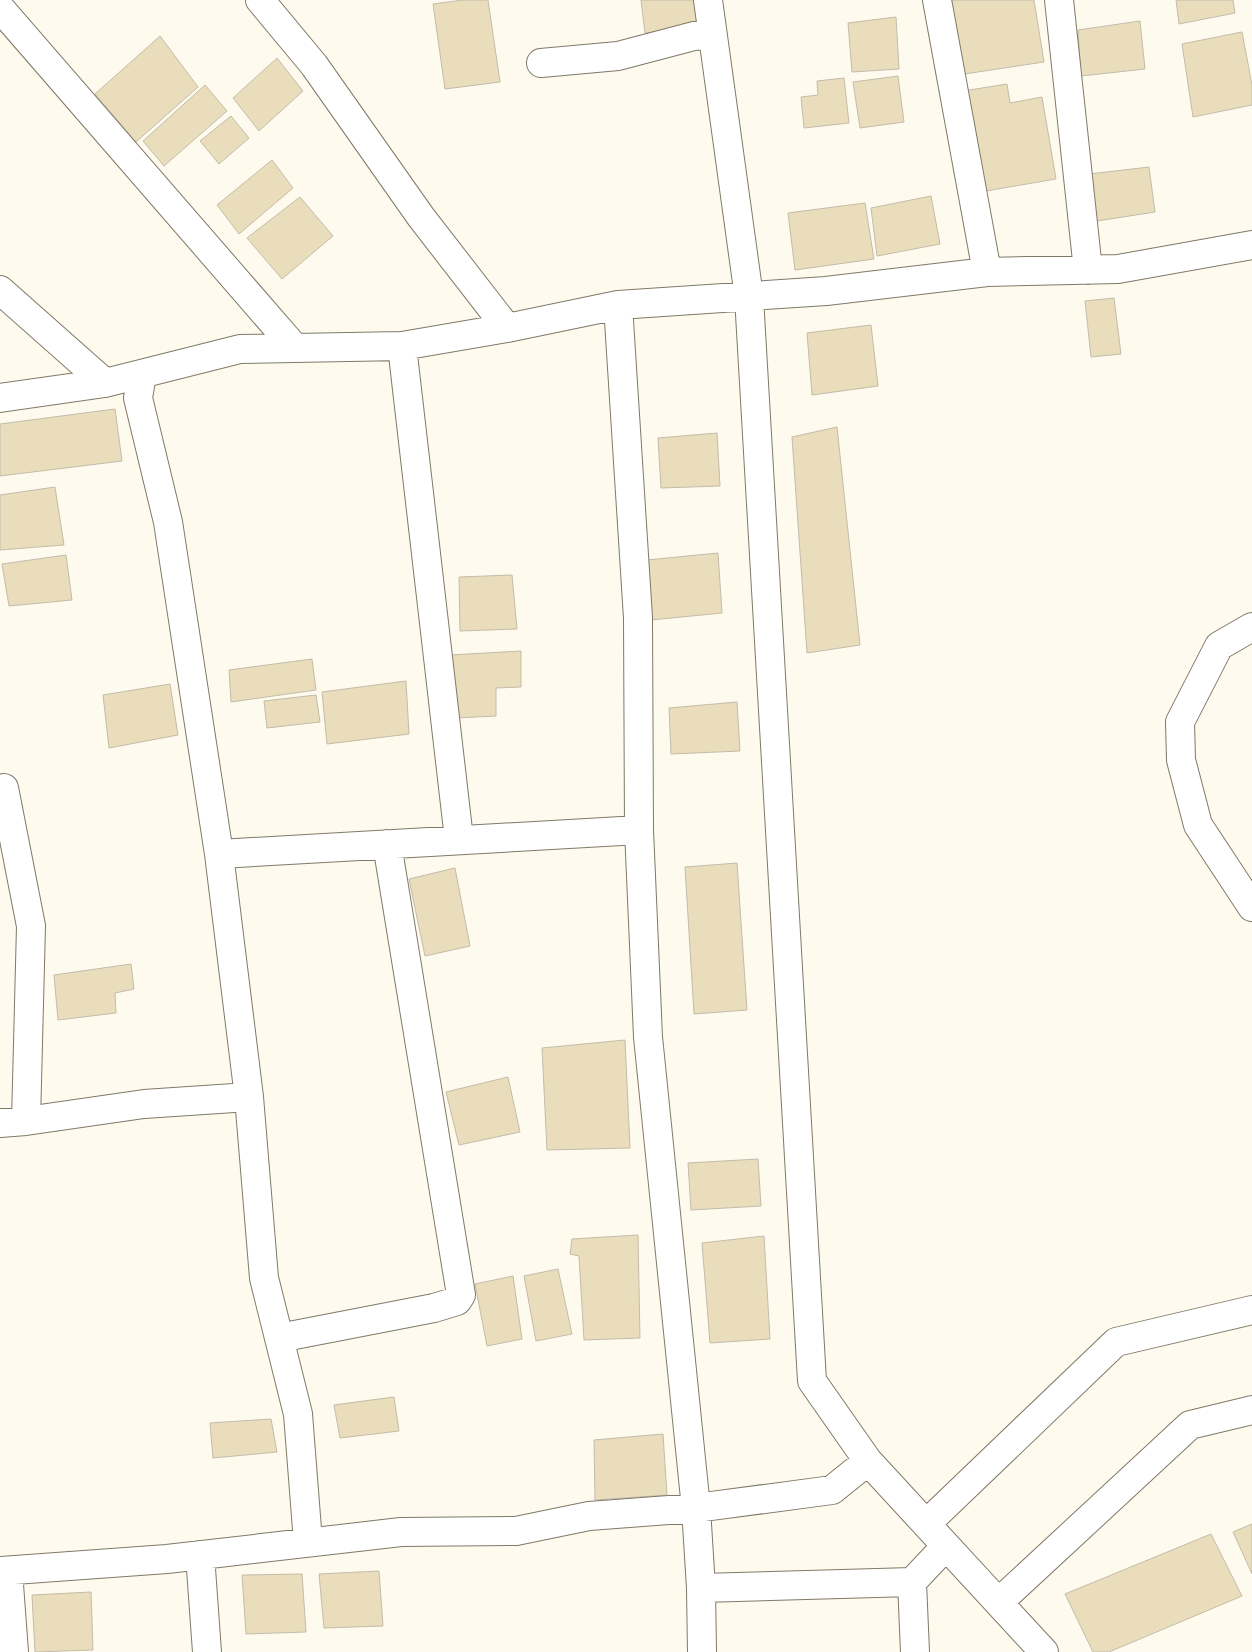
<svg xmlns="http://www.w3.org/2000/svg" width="1252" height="1652" font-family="Inter,sans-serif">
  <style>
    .building { fill: #eaddbc; stroke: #c3bcaa }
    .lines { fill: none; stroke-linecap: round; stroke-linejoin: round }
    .minor-casing { stroke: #807968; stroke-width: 30 }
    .minor { stroke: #fff; stroke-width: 28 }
  </style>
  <rect width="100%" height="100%" fill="#fefaee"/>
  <!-- building -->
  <path class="building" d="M463,0H488L500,82L445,89L433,4Z
    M641,0H700L703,25L645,33Z
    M947,0H1034L1044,62L958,75Z
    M1176,0H1233L1235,13L1179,24Z
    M896,17L899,69L852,72L848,23Z
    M1140,21L1145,69L1081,76L1078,30Z
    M1242,32L1252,85V105L1193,117L1182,44Z
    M160,36L198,87L136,142L95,94Z
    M277,58L303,91L259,131L233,98Z
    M898,76L904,122L860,128L853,82Z
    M844,78L849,123L804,128L801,97L818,95L817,81Z
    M1007,84L1010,103L1042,97L1056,179L980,192L963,91Z
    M205,85L227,111L164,166L143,141Z
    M231,116L249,138L219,164L200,141Z
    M272,160L293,188L239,234L217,205Z
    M1149,167L1155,212L1097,221L1089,174Z
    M931,196L940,244L877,256L871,208Z
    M300,197L333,236L282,279L247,238Z
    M865,203L874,259L795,270L788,213Z
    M1114,298L1121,354L1091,357L1085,301Z
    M871,325L878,386L812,395L807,333Z
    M115,409L122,461L0,476V424Z
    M837,427L860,645L807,653L792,437Z
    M717,433L720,486L661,488L658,438Z
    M55,487L64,545L0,550V495Z
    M718,553L722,613L651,620L647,560Z
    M66,555L72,600L9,606L2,564Z
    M512,575L517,629L460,631L459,577Z
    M521,651V687L496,688V716L455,718L450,655Z
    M312,659L316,690L231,702L229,670Z
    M406,681L409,734L327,744L322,692Z
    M170,684L178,735L109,748L103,695Z
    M316,695L320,722L267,728L264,701Z
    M737,702L740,751L671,754L669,708Z
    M737,863L747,1010L694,1014L685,867Z
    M455,868L470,946L425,956L409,879Z
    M131,964L134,989L115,993L116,1013L58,1020L54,975Z
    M625,1040L630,1148L547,1150L542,1048Z
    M508,1077L520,1132L459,1145L446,1092Z
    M758,1159L761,1206L691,1210L688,1163Z
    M638,1235L640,1338L584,1340L579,1256L570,1254L572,1239Z
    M764,1236L770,1339L710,1343L702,1243Z
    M558,1269L572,1334L536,1341L524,1276Z
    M513,1276L522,1339L487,1346L475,1284Z
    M394,1397L399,1431L340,1438L334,1405Z
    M271,1419L277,1452L213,1458L210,1423Z
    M663,1434L667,1495L595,1500L594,1440Z
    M1252,1524V1574L1233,1532Z
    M1211,1534L1242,1596L1109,1652H1093L1065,1594Z
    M379,1571L383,1626L324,1628L319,1574Z
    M302,1574L306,1632L246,1634L242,1575Z
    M91,1592L93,1650L35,1652L32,1595Z"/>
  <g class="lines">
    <defs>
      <path id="minor" d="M260,0L314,65L421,217L507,328
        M708,0L749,297L812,1381L868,1461L1044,1652
        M937,0L987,272
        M1059,0L1088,270
        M0,8L295,348
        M541,63L618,56L694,36L712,35
        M0,290L105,383
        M618,305L638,618L639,830L648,1037L696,1508L701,1588L702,1652
        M402,346L459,839
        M142,374L138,398L168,522L219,854L249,1097
        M0,398L105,383L240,349L402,346L507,328L618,305L826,291L987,272L1118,269L1252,245
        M1252,627L1219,646L1180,722L1181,760L1198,825L1252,907
        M4,788L31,926L26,1121
        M219,854L639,830
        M0,1123L26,1121L144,1104L249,1097L264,1278L298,1414L308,1542
        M279,1338L434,1308L457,1301L461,1295L387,844
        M926,1524L1116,1342L1252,1310
        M200,1555L207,1652
        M0,1571L167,1559L401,1532L516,1531L589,1516L696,1508L832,1490L868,1461
        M8,1571L14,1652
        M912,1582L915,1652
        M701,1588L912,1582L946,1546
        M999,1602L1190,1425L1252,1410"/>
    </defs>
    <!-- minor casing -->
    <use href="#minor" class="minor-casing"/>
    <!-- minor -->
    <use href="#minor" class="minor"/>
  </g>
</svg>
